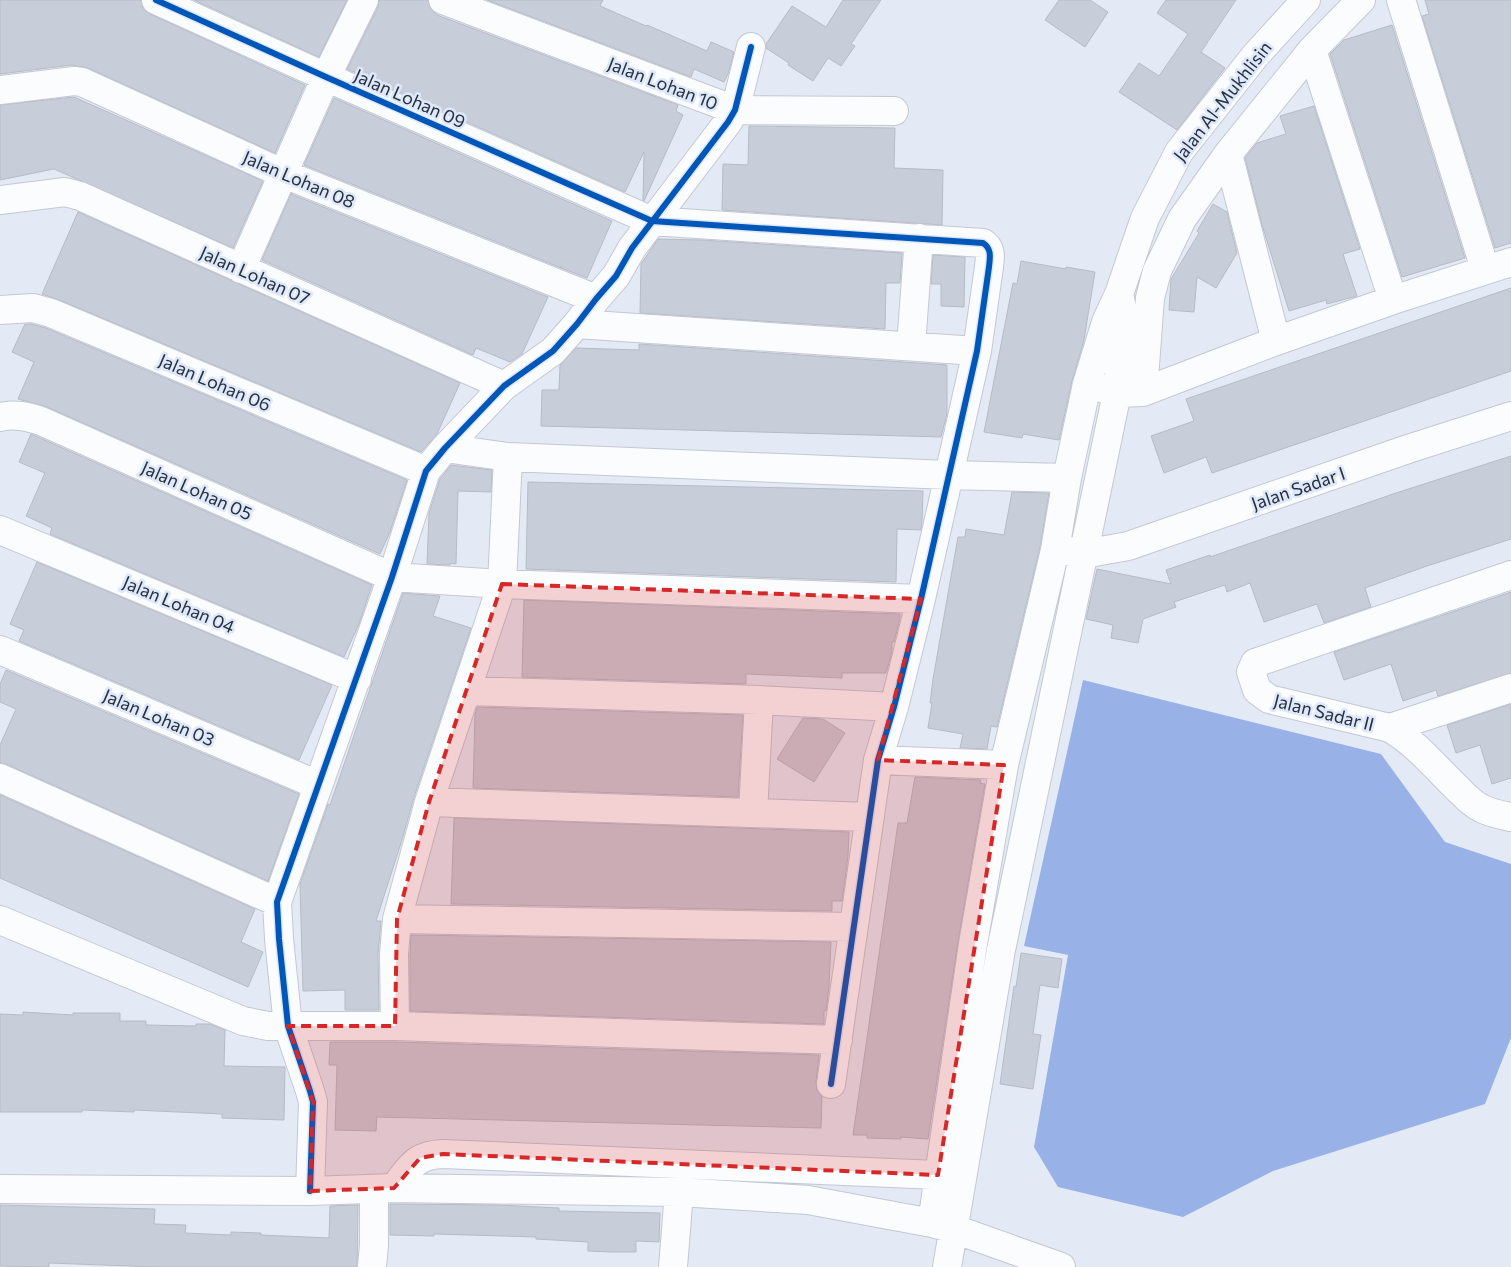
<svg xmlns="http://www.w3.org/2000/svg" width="1511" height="1267" font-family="Commissioner,sans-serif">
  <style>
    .water { fill: #98b2e8 }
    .building { fill: #c8ced9; stroke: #b6bbc6 }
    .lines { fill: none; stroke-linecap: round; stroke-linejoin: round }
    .minor-casing { stroke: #c3c8d3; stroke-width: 30 }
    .minor { stroke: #fbfcfe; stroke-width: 28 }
    .cycleway-casing { stroke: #dee8fb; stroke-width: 9 }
    .cycleway { stroke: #0057b8; stroke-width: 6 }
    .marked { fill: #d62828; fill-opacity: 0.2; stroke: #d62828; stroke-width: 4; stroke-dasharray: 10 6; stroke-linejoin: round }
    .labels { text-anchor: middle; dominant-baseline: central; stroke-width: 5; stroke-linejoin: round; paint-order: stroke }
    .street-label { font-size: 18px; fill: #292f3b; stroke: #dee8fb }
  </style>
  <rect width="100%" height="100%" fill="#e4eaf5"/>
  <!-- water -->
  <path class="water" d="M1083,680L1381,754L1445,842L1511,864V1038L1485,1104L1273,1171L1183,1217L1058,1187L1034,1147L1068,955L1024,946Z"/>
  <!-- building -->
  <path class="building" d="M0,0H141L143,9L150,14L305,85L275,153L88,68L72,65L0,74Z
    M194,0H347L319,57Z
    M379,0H428L431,9L437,15L678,105L676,111L683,115L644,201L643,200L644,152L625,192L347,69L378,7Z
    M487,0H603L600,6L646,26L647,25L707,51L711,42L734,52L728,74L724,82L694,69L691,77Z
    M843,0H881L851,44L855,46L841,66L828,58L813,81L788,65L789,63L766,48V44L792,6L826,27Z
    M1059,0H1090L1108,12L1085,47L1045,20Z
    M1166,0H1236L1201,52L1225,68L1177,130L1119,92L1139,63L1159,76L1188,34L1157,13Z
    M1425,0H1511V243L1495,248L1422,16L1429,14Z
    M1392,25L1465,258L1402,277L1330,54L1344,40Z
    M74,97L263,181L233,248L54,169L0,180V105Z
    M334,98L612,221L587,278L561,268V266V268L304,165Z
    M1314,106L1360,249L1343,254L1357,296L1327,304L1326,300L1289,311L1262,225L1245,158L1257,143L1286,134L1280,116Z
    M749,126L895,128L894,168L943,170L942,225L722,210L723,164L748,165Z
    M291,194L548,297L522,354L510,362L476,348L473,355L262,260Z
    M1213,204L1227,212L1237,253L1216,288L1197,277L1194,312L1169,310L1171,279L1199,233L1197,231Z
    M78,212L460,383L437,434L421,452L57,299L42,294Z
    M658,239L702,240L902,253L900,283H886L885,329L640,313L641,264Z
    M933,255L965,257L964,307L941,306V284H931Z
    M1021,261L1066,269V267L1095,272L1084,340L1072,381L1059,440L1023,434L1022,438L984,432L1013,283L1017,284Z
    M1511,288V371L1212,473L1206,457L1164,473L1151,436L1194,421L1186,399Z
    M25,324H31L46,328L407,480L390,532L380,554L47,407L18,399L34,362L12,352Z
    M639,344L947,365V414L941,437L541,426L542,390H559L560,365L576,348L639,350Z
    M31,434L372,585L359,624L344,657L50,534L52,528L26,516L45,473L19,462Z
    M1511,456V539L1427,566L1365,588L1371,607L1324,623L1317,604L1264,622L1250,583L1227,592L1225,585L1174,602L1176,607L1143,619L1138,643L1111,638L1113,625L1086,619L1097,569L1171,584L1166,570L1210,555V557L1396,493Z
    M451,465L492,470L491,492L458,491L456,564L451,563L450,565L427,564L429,513L440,479Z
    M528,482L923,491L922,522L921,530L897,529L896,582L526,569Z
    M1012,492L1049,493L1040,547L997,727L991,726L987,749L960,748L963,734L928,728L932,703H930L933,679L958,537H965L966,529L1004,535Z
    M37,562L332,685L299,760L19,641L24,630L10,624Z
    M1511,592V673L1438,696L1436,690L1403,701L1391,664L1344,680L1334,652Z
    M403,593L440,596L433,616L471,628L414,797L402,840L376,921H381L378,954L379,1010H345V990L303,991L300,884L328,804L330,805Z
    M524,600L900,614V618L894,642H892V652L886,673H842V678L746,674V684L522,677Z
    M6,670L299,794L268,881L6,764L0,763V745L16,709L0,702V684Z
    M1511,704V778L1492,784L1480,745L1456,753L1447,725Z
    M477,707L743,715L738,797L473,788L475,715Z
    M803,718L823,719L845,733L814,782L777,759Z
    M915,777L981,780L980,783L985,784L958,942L928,1139L901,1137V1139L867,1138V1135H853L898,823H907Z
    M0,795L255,909L241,942L263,952L248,987L0,878Z
    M454,818L849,832L848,856L842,901H832V911L451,904Z
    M411,935L831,942L829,986L826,1011H824V1024L410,1011V955Z
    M1021,953L1062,959L1058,988L1040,985L1033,1034L1041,1035L1033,1089L1000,1084L1014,986L1016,987Z
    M23,1012L73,1015V1013H120V1021H146V1025L196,1026V1024H210L225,1030L224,1066L285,1067L284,1120L222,1118V1114L134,1110V1112L82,1110V1112H0V1014L23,1015Z
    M330,1042H395L819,1055L816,1082L817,1090L822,1097L821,1128L377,1117L376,1131L335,1130L337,1065H329Z
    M390,1204L500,1205L559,1208V1211L660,1213L659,1242L636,1241V1252H611L588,1251V1242L536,1239V1237L434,1234V1236L390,1235Z
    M0,1205L155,1209L154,1224L186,1225L185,1233L231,1235V1232L261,1233V1235L329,1238L330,1206L358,1205L357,1267H156L49,1263V1267L0,1266Z"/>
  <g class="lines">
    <defs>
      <path id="minor" d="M156,0L326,77L652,221L983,243C992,249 990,257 989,267L977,351L921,599L894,707L878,760L831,1084
        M443,0L735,110L894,111
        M1401,0L1485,269
        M1312,50L1393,300
        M0,90L74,81L82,82L284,174L596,299
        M0,200L65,192L80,196L504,386
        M241,269L326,77L364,0
        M0,310L33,308L51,313L426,471
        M577,324L977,351
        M1276,341L1228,154L1312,50L1361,0
        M911,346L919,238
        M1101,388L1117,393L1143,392L1276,341L1393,300L1511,262
        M1143,392L1150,298L1157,271L1182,219L1228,154
        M0,417C15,414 26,416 41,421L392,577L502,584L921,599
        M445,448L508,457L949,475L1067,478
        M0,530L357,679
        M1067,551L1095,552L1128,546L1408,449L1511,416
        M1511,575L1255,663L1251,672L1257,690L1269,699L1390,728C1417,744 1435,767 1457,788C1464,795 1472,804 1481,808C1490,813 1501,815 1511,817
        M0,650L318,785
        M466,691L759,700L894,707
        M1390,728L1511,688
        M878,760L1004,765
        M0,778L277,902
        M429,802L870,817
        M753,813L759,700
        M397,919L853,927
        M0,920L243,1021L268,1026H395L838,1040
        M395,1026L394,954L397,919L429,802L502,584L508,457
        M394,1188C410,1168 414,1155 443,1154L938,1175
        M0,1189L310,1191L394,1188L679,1192L808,1200L932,1223L954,1229L1061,1267
        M310,1191L313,1102L310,1091L288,1026L279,939L277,902L392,577L426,471L445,448L504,386L553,351L577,324L596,299L616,276L632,248L728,122L735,110L751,47
        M932,1223L973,944L1004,765L1055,550L1067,478L1087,384L1106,322L1119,294L1145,218L1179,152L1255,56L1306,0
        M372,1267L374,1245V1189
        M673,1267L679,1192
        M947,1267L1001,950L1117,393L1124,334V318L1119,294"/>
    </defs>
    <!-- minor casing -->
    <use href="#minor" class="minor-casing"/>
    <!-- minor -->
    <use href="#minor" class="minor"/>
    <defs>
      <path id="cycleway" d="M156,0L326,77L652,221L983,243C992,249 990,257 989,267L977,351L921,599L894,707L878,760L831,1084
        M310,1191L313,1102L310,1091L288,1026L279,939L277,902L392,577L426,471L445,448L504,386L553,351L577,324L596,299L616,276L632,248L728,122L735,110L751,47"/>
    </defs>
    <!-- cycleway casing -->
    <use href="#cycleway" class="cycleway-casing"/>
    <!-- cycleway -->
    <use href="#cycleway" class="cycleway"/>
  </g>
  <!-- marked area -->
  <path class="marked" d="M502,584L921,599L878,760L1004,765L938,1175L443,1154L420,1158L394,1188L310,1191L313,1102L288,1026H395L397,919L429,802Z"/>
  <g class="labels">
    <!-- street labels -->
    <g class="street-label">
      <text transform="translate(663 83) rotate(21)">Jalan Lohan 10</text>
      <text transform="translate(410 98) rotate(24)">Jalan Lohan 09</text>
      <text transform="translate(1222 101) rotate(-52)">Jalan Al-Mukhlisin</text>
      <text transform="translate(299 179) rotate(23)">Jalan Lohan 08</text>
      <text transform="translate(255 275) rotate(24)">Jalan Lohan 07</text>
      <text transform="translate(215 382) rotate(23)">Jalan Lohan 06</text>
      <text transform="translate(1298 488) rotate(-19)">Jalan Sadar I</text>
      <text transform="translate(197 490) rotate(24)">Jalan Lohan 05</text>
      <text transform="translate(179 604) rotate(23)">Jalan Lohan 04</text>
      <text transform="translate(1324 712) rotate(14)">Jalan Sadar II</text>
      <text transform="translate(159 717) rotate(23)">Jalan Lohan 03</text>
    </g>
  </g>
</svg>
